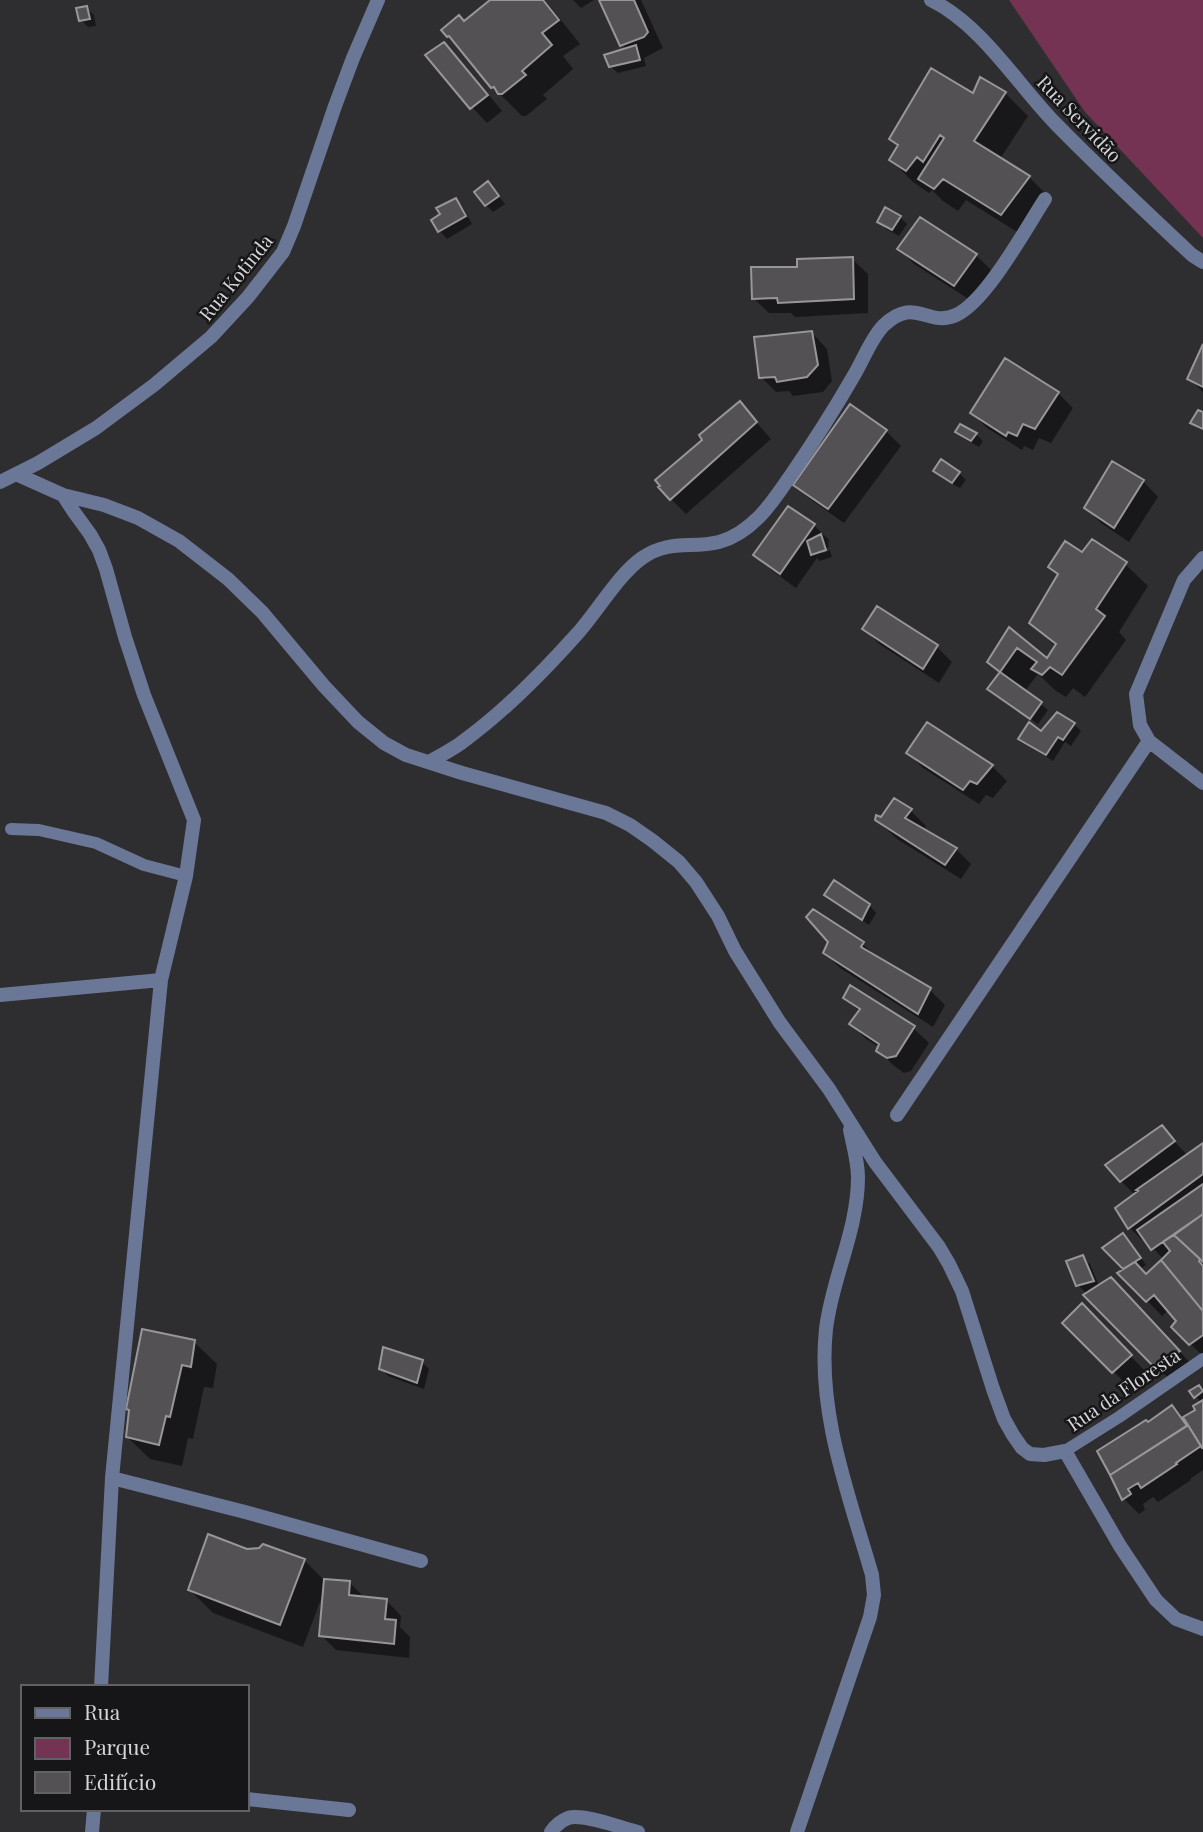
<svg xmlns="http://www.w3.org/2000/svg" width="1203" height="1832" font-family="'Playfair Display',serif">
  <style>
    .green { fill: #743352 }
    .shadow { fill: #0007 }
    .building { fill: #545154; stroke: #999699; stroke-width: 2 }
    .lines { fill: none; stroke-linecap: round; stroke-linejoin: round }
    .lane { stroke: #6b7796; stroke-width: 12 }
    .street { stroke: #6b7796; stroke-width: 14 }
    .labels { text-anchor: middle; dominant-baseline: central; stroke-width: 5; stroke-linejoin: round; paint-order: stroke }
    .street-label { font-size: 19px; fill: #d5d5d7; stroke: #161618 }
  </style>
  <rect width="100%" height="100%" fill="#2e2e31"/>
  <!-- green -->
  <path class="green" d="M1009,0H1203V238L1085,112Z"/>
  <!-- shadow -->
  <path class="shadow" d="M492,0H545L580,44L563,56L573,69L543,95L547,99L526,116H522L493,87L467,55L448,36Z
    M573,0H594L581,8Z
    M601,0H641L663,48L644,58L646,66L618,73L610,66L626,49L622,45Z
    M86,8L94,15L96,26L88,27L81,20Z
    M444,44L459,59L502,111L487,123L472,107Z
    M1005,93L1028,116L1000,159L1029,177L1052,200L1025,237L966,200L958,211L943,201L932,190L929,193L913,182L891,160L899,147L892,139L974,96Z
    M495,191L505,204L493,212L486,205Z
    M455,201L463,208L472,224L447,239L440,231L433,220Z
    M900,217L907,224L899,236L886,229L879,222Z
    M899,249L976,255L991,270L970,300L914,264Z
    M852,259L868,274V313L795,317L791,313H769L753,298L798,268Z
    M812,333L827,349L832,381L823,392L793,396L789,391L776,392L761,377Z
    M1203,348V392L1189,378Z
    M1006,360L1058,393L1073,408L1051,443L1039,438L1033,450L1024,446L1022,450L987,428L972,413Z
    M740,404L771,439L686,514L671,499L704,440Z
    M886,431L901,446L844,523L810,499L795,484Z
    M957,432L976,434L983,441L979,447L965,439Z
    M935,471L959,473L966,480L960,488L942,478Z
    M1143,481L1158,497L1129,542L1101,523L1086,508Z
    M814,525L829,540L828,543L829,547L823,549V553L830,550L832,557L820,561L817,558L796,588L771,570L755,554Z
    M1125,564L1148,586L1119,632L1126,640L1085,697L1073,688L1066,697L1056,691L1038,674L1025,691L1048,710L1038,724L996,696L989,689L1001,674L989,662L1010,630L1048,660L1056,647L1031,623L1059,576L1050,567Z
    M864,628L937,647L952,662L939,683L879,644Z
    M1074,724L1081,731L1071,746L1065,742L1053,761L1028,745L1021,738Z
    M908,753L992,766L1007,781L993,798L986,795L979,804L923,768Z
    M895,800L911,811L926,826L923,830L956,849L971,864L961,879L897,839L877,820L881,819Z
    M826,895L869,905L876,913L869,925L834,902Z
    M863,944L878,959L930,990L945,1005L933,1027L840,968L825,953Z
    M845,998L913,1028L929,1043L911,1071L904,1073L893,1065L878,1050L879,1047L866,1039L851,1024L860,1012Z
    M1162,1128L1188,1156L1203,1145V1356L1173,1327L1178,1321L1169,1310L1162,1316L1120,1273L1126,1270L1104,1249L1123,1235L1130,1242L1146,1265L1140,1269L1147,1276L1164,1260L1147,1241L1145,1243L1130,1228L1117,1209L1135,1195L1121,1181Z
    M1082,1257L1090,1264L1099,1286L1126,1294L1194,1367L1172,1382L1085,1295L1087,1294L1078,1285Z
    M1082,1306L1145,1371L1129,1387L1065,1323Z
    M194,1342L217,1364L213,1388L204,1387L193,1439L188,1438L182,1466L150,1459L127,1437Z
    M422,1362L429,1369L424,1389L388,1376L381,1368Z
    M1203,1387V1470L1190,1479L1191,1480L1158,1502L1153,1497L1143,1504L1145,1510L1139,1514L1124,1499L1148,1424L1172,1408L1183,1419L1197,1410L1202,1403L1195,1396Z
    M247,1551L304,1560L324,1580L349,1582L365,1598L386,1600L401,1616L400,1627L410,1637L409,1658L336,1650L321,1635L324,1591L303,1647L213,1613L190,1590Z"/>
  <!-- building -->
  <path class="building" d="M490,0H543L559,20L542,33L552,45L522,71L526,75L502,94H498L494,87L491,88L449,36L447,37L441,30L459,15L464,21Z
    M599,0H634L648,32L644,37L620,46Z
    M87,6L90,19L79,21L76,8Z
    M444,42L488,95L470,109L425,55Z
    M636,45L640,60L609,67L604,55Z
    M931,68L973,93L980,77L1006,92L974,141L1030,176L1001,215L943,179L934,189L918,179L944,138L940,135L923,162L917,157L906,171L889,160L898,145L889,139Z
    M488,181L499,196L485,206L474,192Z
    M456,198L466,216L438,232L431,220L440,214L436,208Z
    M885,207L901,216L892,230L877,222Z
    M920,217L977,254L954,286L897,249Z
    M853,257L854,299L778,303L777,298L752,299L751,267H797V259Z
    M812,331L818,365L807,377L777,382L775,377L759,378L754,337Z
    M1203,344V387L1187,379Z
    M1005,358L1059,392L1035,429L1023,424L1017,436L1008,432L1006,436L970,413Z
    M740,401L757,422L670,500L658,487L660,486L655,480L702,440L699,435Z
    M850,404L887,430L828,509L793,485Z
    M1198,410L1203,412V429L1190,423Z
    M960,424L977,433L971,441L955,432Z
    M941,459L960,472L952,483L933,471Z
    M1112,461L1144,480L1114,528L1084,508Z
    M788,506L815,524L780,574L753,555Z
    M821,534L826,550L811,555L807,541Z
    M1092,539L1127,562L1096,609L1105,616L1062,675L1050,667L1042,675L1031,669L1037,662L1017,648L1000,672L987,662L1009,627L1047,658L1056,644L1029,623L1058,574L1048,567L1065,541L1082,552Z
    M877,606L938,645L923,669L862,629Z
    M1000,672L1042,702L1030,719L987,689Z
    M1057,712L1075,723L1063,740L1058,737L1046,755L1018,739L1029,722L1041,731Z
    M927,722L993,765L977,784L970,781L963,790L906,753Z
    M894,798L912,809L905,818L957,848L945,865L875,820L876,815L881,817Z
    M834,880L870,904L862,920L824,895Z
    M813,909L864,942L861,947L931,988L918,1014L823,953L828,942L806,917Z
    M850,985L915,1026L896,1056L887,1058L876,1051L879,1044L849,1024L860,1009L843,998Z
    M1162,1125L1175,1141L1120,1182L1105,1165Z
    M1203,1143V1174L1128,1229L1115,1208L1138,1191L1136,1190Z
    M1203,1184V1214L1151,1250L1137,1230Z
    M1203,1214V1262L1174,1235Z
    M1123,1233L1141,1258L1123,1269L1102,1248Z
    M1174,1235L1200,1259L1199,1261L1203,1266V1311L1161,1260L1170,1251L1163,1242Z
    M1083,1255L1094,1281L1076,1286L1066,1261Z
    M1161,1260L1203,1311V1335L1189,1345L1171,1327L1176,1321L1154,1295L1146,1302L1117,1273L1135,1262L1146,1274Z
    M1111,1277L1180,1351L1155,1368L1083,1295Z
    M1082,1303L1132,1355L1112,1373L1062,1323Z
    M142,1329L195,1340L191,1367L182,1365L170,1417L166,1416L159,1445L126,1437L129,1410L126,1409Z
    M383,1347L423,1360L417,1383L379,1369Z
    M1199,1385L1203,1391L1194,1398L1189,1391Z
    M1203,1400V1447L1202,1448L1183,1417L1195,1410L1193,1406Z
    M1172,1405L1187,1426L1110,1475L1097,1451L1146,1420L1148,1422Z
    M1188,1425L1201,1446L1176,1463L1177,1464L1141,1488L1138,1483L1128,1489L1131,1494L1122,1500L1110,1475Z
    M208,1534L247,1549L259,1548L263,1544L305,1559L280,1625L188,1590Z
    M324,1579L350,1581L349,1595L387,1599L385,1619L396,1620L394,1644L319,1636Z"/>
  <g class="lines">
    <!-- lane -->
    <path class="lane" d="M11,829L39,830L96,843L144,865L186,876
      M1065,1451L1119,1417L1203,1359"/>
    <!-- street -->
    <path class="street" d="M931,0C982,25 1017,84 1056,124C1100,169 1146,212 1192,255L1203,262
      M16,474L63,495L104,505L138,518L179,541L228,579L262,612L324,686L358,722L384,743L406,755L462,773L606,813L630,825L653,841L679,862L696,882L718,916L735,951L780,1023L829,1089L875,1162L939,1247L949,1264L962,1291L993,1389L1004,1419L1013,1435L1022,1448L1030,1454L1044,1455L1065,1451L1120,1546L1156,1600L1176,1619L1203,1629
      M0,482L38,463L96,428L154,385L211,337L248,297L283,252L294,226L335,106L353,58L378,0
      M63,495L74,512L90,534L99,550L106,569L125,637L144,695L194,820L186,876L161,980L112,1478L101,1687
      M1203,558L1184,580L1136,694L1140,725L1149,741L1203,783
      M429,762C441,755 454,749 465,740C506,710 543,672 577,634C597,612 618,575 642,558C669,539 691,549 719,542C734,538 748,528 759,517C771,505 781,489 791,475C813,443 834,410 853,377C863,361 870,340 883,326C915,295 927,328 956,315C986,302 1026,228 1045,199
      M0,995L161,980
      M897,1115L1149,741
      M112,1478L245,1512L421,1561
      M247,1799L349,1810
      M92,1832L94,1809
      M551,1832C555,1826 560,1821 568,1818C583,1813 621,1828 638,1832
      M797,1832L870,1617L874,1595L872,1575C849,1495 817,1413 826,1329C832,1278 858,1230 858,1177C858,1162 853,1145 850,1130"/>
  </g>
  <g class="labels">
    <!-- street labels -->
    <g class="street-label">
      <text transform="translate(1080 118) rotate(46)">Rua Servidão</text>
      <text transform="translate(235 277) rotate(-51)">Rua Kotinda</text>
      <text transform="translate(1123 1389) rotate(-34)">Rua da Floresta</text>
    </g>
  </g>
  <!-- legend -->
  <rect x="21" y="1685" width="228" height="126" fill="#161618" stroke="#626264" stroke-width="2"/>
  <rect x="35" y="1708" width="35" height="10" fill="#6b7796" stroke="#626264" stroke-width="2"/>
  <text x="84" y="1720" font-size="21" fill="#d5d5d7">Rua</text>
  <rect x="35" y="1738" width="35" height="21" fill="#743352" stroke="#626264" stroke-width="2"/>
  <text x="84" y="1755" font-size="21" fill="#d5d5d7">Parque</text>
  <rect x="35" y="1772" width="35" height="21" fill="#545154" stroke="#626264" stroke-width="2"/>
  <text x="84" y="1790" font-size="21" fill="#d5d5d7">Edifício</text>
</svg>
